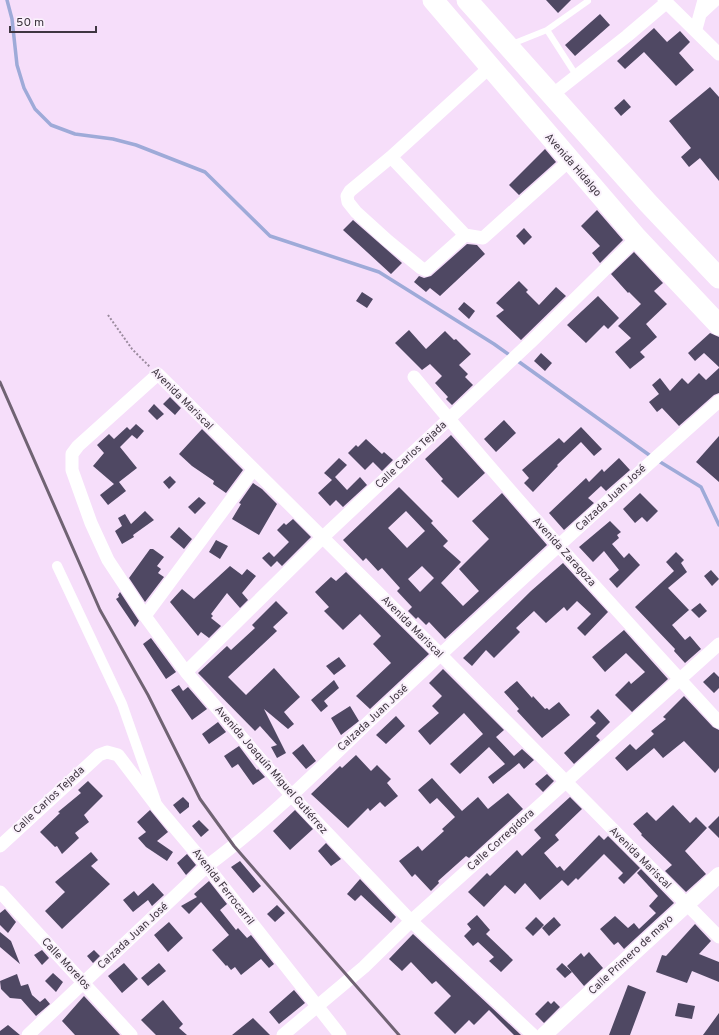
<svg xmlns="http://www.w3.org/2000/svg" width="719" height="1035" font-family="Overpass,sans-serif">
  <style>
    .lines { fill: none; stroke-linecap: round; stroke-linejoin: round }
    .stream { stroke: #9eaad8; stroke-width: 3.5 }
    .building { fill: #4f4863; fill-rule: evenodd }
    .path { stroke: #9a8a9d; stroke-width: 2; stroke-dasharray: 2 2; stroke-linecap: butt }
    .service { stroke: #fff; stroke-width: 6 }
    .pedestrian { stroke: #fff; stroke-width: 10 }
    .minor { stroke: #fff; stroke-width: 13 }
    .tertiary { stroke: #fff; stroke-width: 16 }
    .primary { stroke: #fff; stroke-width: 21 }
    .rail { stroke: #706373; stroke-width: 3 }
    .labels { text-anchor: middle; dominant-baseline: central; stroke-width: 4; stroke-linejoin: round; paint-order: stroke }
    .street-label { font-size: 11px; fill: #3f3641; stroke: #faf1fc }
  </style>
  <rect width="100%" height="100%" fill="#f6defa"/>
  <g class="lines">
    <!-- stream -->
    <path class="stream" d="M7,0L12,19L17,65L24,88L35,109L51,125L75,134L113,139L136,145L205,172L270,236L379,272L494,344L652,457
      M657,460L701,487L719,525"/>
  </g>
  <!-- building -->
  <path class="building" d="M546,0H571L558,13Z
    M600,14L610,25L575,56L565,45Z
    M654,28L667,42L680,31L690,42L679,53L694,70L676,86L644,52L625,69L617,61Z
    M710,87L719,97V181L700,158L689,167L681,157L691,148L669,121Z
    M624,99L631,107L621,116L614,108Z
    M545,149L556,162L519,195L509,185Z
    M597,210L623,240L600,263L592,253L600,246L581,226Z
    M353,220L402,263L391,274L343,230Z
    M524,228L532,237L524,245L516,236Z
    M467,244L477,245L485,254L440,296L430,288L426,292L414,282L419,276L424,278L431,276Z
    M634,252L663,283L654,291L667,304L646,324L657,337L640,352L645,357L630,369L615,352L631,338L618,326L641,304L629,292L628,293L611,274Z
    M519,281L528,290L526,292L539,305L556,287L566,296L521,340L496,316L504,310L496,303Z
    M362,292L373,299L367,308L356,301Z
    M598,296L619,318L608,329L604,325L586,343L567,325Z
    M464,302L475,311L469,319L458,309Z
    M409,330L426,349L445,331L454,340L456,339L471,354L459,365L468,374L465,377L473,385L452,405L446,399L448,397L435,383L442,376L430,364L422,370L395,343Z
    M710,333L719,337V367L704,353L695,361L688,353Z
    M541,353L552,363L545,371L534,361Z
    M719,368V393L714,395L679,426L662,408L657,412L649,402L659,394L652,385L660,378L670,391L682,378L688,384L699,373L706,380Z
    M170,397L181,408L175,415L163,404Z
    M154,404L164,414L157,420L148,411Z
    M504,420L516,433L496,452L484,439Z
    M136,424L144,431L137,439L132,435L120,447L137,468L119,482L126,491L108,505L100,495L114,484L93,466L104,453L97,445L109,434L114,439L127,427L130,430Z
    M581,427L602,449L594,456L581,442L557,465L558,466L533,492L524,483L529,478L522,470L559,438L564,443Z
    M202,429L243,470L226,493L213,484L214,481L192,466L179,454Z
    M451,435L485,473L458,498L441,481L443,479L425,459Z
    M719,436V482L696,462Z
    M366,439L382,454L384,452L393,460L382,471L373,462L365,470L348,453L356,445L358,447Z
    M339,458L347,465L335,477L347,490L360,477L367,485L343,507L336,500L330,506L318,493L332,480L324,473Z
    M619,458L630,470L606,491L601,486L588,498L594,503L564,530L549,513L586,478L589,482L602,469L604,472Z
    M170,476L176,482L169,489L163,482Z
    M253,483L262,489L277,504L259,535L232,519L241,504L239,503Z
    M399,487L433,521L431,523L448,541L443,546L461,562L441,583L463,606L479,591L459,569L489,539L472,521L502,493L547,545L445,639L429,622L426,625L418,617L416,619L408,611L412,607L397,591L400,588L382,568L378,571L366,558L363,561L343,540ZM406,511L425,531L407,548L388,528ZM422,566L434,578L420,592L408,579Z
    M640,493L658,511L647,522L642,517L635,523L623,509Z
    M199,497L206,503L195,514L188,507Z
    M145,511L154,520L133,535L134,537L122,544L115,531L122,526L118,518L125,514L131,524Z
    M293,519L311,537L282,566L277,561L271,567L262,558L269,552L274,557L289,542L277,530L284,523L286,525Z
    M610,521L621,532L617,535L619,538L612,544L624,558L629,553L640,565L617,588L609,579L619,570L604,551L593,562L579,547Z
    M179,527L192,539L184,549L170,537Z
    M216,540L228,546L220,559L209,552Z
    M150,549H153L164,557L157,566L161,569L158,573L164,577L145,602L129,578Z
    M676,552L684,560L681,563L687,572L668,588L689,610L672,625L685,640L690,636L701,649L685,663L674,651L675,649L635,607L674,571L666,562Z
    M563,563L608,612L585,636L577,628L591,614L577,601L567,611L564,607L546,623L534,611L516,628L520,632L494,658L486,650L472,666L463,658L531,591Z
    M230,566L242,575L247,569L256,576L242,593L248,600L240,608L227,593L211,614L213,616L211,618L221,626L209,638L201,632L198,636L170,602L182,589L194,599Z
    M711,570L719,579L712,586L704,576Z
    M346,572L429,654L370,709L356,696L391,663L373,644L381,636L360,614L343,630L324,611L329,607L315,592L331,577L336,581Z
    M120,592L139,621L135,627L116,599L119,597L118,595Z
    M276,601L288,613L273,627L277,631L228,677L246,695L274,668L300,697L284,712L294,724L288,729L264,709L286,753L277,758L271,747L277,745L260,726L255,731L198,673L227,646L231,650L255,628L252,625Z
    M700,603L707,611L699,618L691,610Z
    M624,630L668,679L632,712L615,695L629,681L631,684L645,672L626,653L605,672L592,657Z
    M151,638L176,672L166,679L143,644Z
    M339,657L346,666L334,675L326,666Z
    M443,669L504,730L496,737L514,756L522,749L534,760L524,769L519,763L493,784L488,777L505,764L489,747L460,774L450,764L483,734L464,713L430,745L418,731L439,713L432,706L442,696L429,683Z
    M714,672L719,677V688L714,693L703,682Z
    M334,680L339,688L324,701L328,706L321,712L311,700Z
    M517,681L532,698L533,696L545,709L547,708L549,710L559,702L570,715L542,738L517,711L519,709L504,692Z
    M179,685L183,691L188,687L207,709L192,720L171,690Z
    M684,696L713,727L719,730V768L715,773L684,741L663,758L654,748L627,771L615,758L630,744L636,750L654,734L651,731L666,719L663,717Z
    M350,706L359,721L341,735L331,718Z
    M598,709L610,722L596,736L600,740L574,764L564,753L596,723L590,717Z
    M396,716L405,726L386,744L376,735Z
    M218,722L226,732L209,744L202,734Z
    M303,744L316,761L306,769L292,753Z
    M239,746L257,770L258,769L265,777L253,785L238,764L232,768L224,756Z
    M356,755L371,771L377,765L391,779L387,783L398,796L385,807L380,802L370,811L368,808L348,828L311,794L340,766L342,768Z
    M547,774L554,781L543,792L535,784Z
    M432,778L462,811L478,797L488,809L508,793L523,809L469,858L466,856L438,881L439,883L431,891L415,874L412,877L399,861L418,846L422,851L444,831L442,829L455,817L437,798L430,804L418,790Z
    M88,781L103,796L84,815L89,822L75,833L79,838L62,854L57,846L55,847L40,832L60,813L58,812L81,793L78,790Z
    M183,797L189,803V807L180,814L173,805Z
    M570,797L582,809L555,835L559,840L544,853L557,868L560,866L564,871L599,835L604,840L608,836L640,868L624,884L618,878L623,873L604,854L578,880L576,878L568,886L562,880L540,900L525,883L515,894L505,885L484,907L468,892L487,873L490,876L517,850L522,856L541,838L534,830Z
    M673,805L690,823L696,817L707,828L685,851L706,874L686,892L665,871L672,865L641,835L642,834L633,824L647,812L656,821Z
    M150,810L168,832L157,841L173,852L167,861L146,847L138,838L146,832L137,822Z
    M295,810L313,829L290,850L273,831Z
    M719,816V838L708,827Z
    M199,820L209,830L201,837L192,826Z
    M326,843L341,859L331,866L318,851Z
    M91,852L98,860L91,866L110,884L62,929L45,911L65,892L55,882Z
    M187,854L196,865L186,875L177,863Z
    M240,861L261,886L253,893L231,867Z
    M641,869L674,903L624,949L618,942L614,945L600,929L615,916L628,928L634,923L639,929L656,913L649,906L658,896L637,873Z
    M360,879L396,917L391,923L361,895L355,901L347,894Z
    M209,881L227,904L220,910L236,930L238,928L247,938L251,935L274,964L269,968L261,959L241,975L235,967L231,970L227,965L226,966L212,950L229,935L201,902L189,914L181,906L197,897L194,894Z
    M153,883L164,895L152,906L148,900L133,912L123,900L134,891L138,896Z
    M277,905L285,913L275,922L267,914Z
    M5,909L16,922L8,933L0,925V913Z
    M477,915L490,930L486,934L513,960L501,972L489,961L494,957L478,942L473,946L464,936L471,929L467,924Z
    M536,917L544,925L533,936L525,928Z
    M554,917L561,925L549,936L542,928Z
    M169,922L183,938L168,952L154,935Z
    M695,924L711,941L699,954L719,962V982L692,971L687,983L656,972L662,955L666,956Z
    M0,932L11,941L20,964L0,947Z
    M413,934L521,1035H514L489,1010L474,1025L469,1020L455,1034L434,1013L451,996L436,981L432,984L411,962L402,971L389,959Z
    M42,950L49,958L42,965L34,955Z
    M94,950L100,956L93,963L87,956Z
    M589,952L603,968L584,986L567,966L581,953L584,957Z
    M124,963L138,979L122,993L108,976Z
    M159,963L166,971L148,986L141,978Z
    M562,963L572,972L565,978L556,969Z
    M53,973L63,982L56,992L45,981Z
    M17,974L21,986L28,984L32,995L40,1002L45,998L50,1004L36,1016L21,999L10,998L1,989L0,981Z
    M628,985L646,992L630,1035H609Z
    M294,990L305,1003L279,1024L269,1012Z
    M84,996L120,1035H75L62,1021Z
    M163,1000L183,1024L179,1028L187,1035H156L141,1020Z
    M548,1001L551,1004L554,1001L560,1007L544,1023L535,1014Z
    M678,1003L695,1006L692,1019L675,1016Z
    M719,1013V1035H703Z
    M253,1018L270,1035H232Z
    M8,1025L20,1035H0V1031Z"/>
  <g class="lines">
    <!-- path -->
    <path class="path" d="M108,315L132,349L150,367"/>
    <!-- service -->
    <path class="service" d="M547,30L588,1
      M512,44L547,30L576,75"/>
    <!-- pedestrian -->
    <path class="pedestrian" d="M57,566L122,704L156,801"/>
    <!-- minor -->
    <path class="minor" d="M664,0L719,54
      M700,14L715,0
      M696,29L704,0
      M490,67L391,157L350,191L347,196L348,202L356,212L388,241L421,268L426,270L465,235L483,238L569,161
      M552,95L627,36L667,2
      M391,157L465,235
      M414,377C512,496 615,609 719,722
      M145,616L253,470
      M186,672L322,538L533,340L637,238
      M0,846L99,755L107,752L118,755L159,809L207,866L340,1035
      M0,892L131,1035
      M28,1035L207,866C275,816 334,754 396,696C502,597 610,498 719,401
      M283,1035L364,967L411,921L719,644
      M533,1035L411,921L291,795L186,672L145,616L108,560L91,523L72,470V454L78,446L158,374L441,655L719,937"/>
    <!-- tertiary -->
    <path class="tertiary" d="M544,1035L719,875"/>
    <!-- primary -->
    <path class="primary" d="M433,0L637,238L719,325
      M467,0L648,203L719,278"/>
    <!-- rail -->
    <path class="rail" d="M0,382L100,610L148,695L200,799L234,846L399,1035"/>
  </g>
  <g class="labels">
    <!-- street labels -->
    <g class="street-label">
      <text transform="translate(573 165) rotate(49)">Avenida Hidalgo</text>
      <text transform="translate(182 399) rotate(45)">Avenida Mariscal</text>
      <text transform="translate(411 455) rotate(-43)">Calle Carlos Tejada</text>
      <text transform="translate(611 498) rotate(-43)">Calzada Juan José</text>
      <text transform="translate(564 552) rotate(48)">Avenida Zaragoza</text>
      <text transform="translate(412 627) rotate(45)">Avenida Mariscal</text>
      <text transform="translate(373 718) rotate(-43)">Calzada Juan José</text>
      <text transform="translate(271 770) rotate(49)">Avenida Joaquín Miguel Gutiérrez</text>
      <text transform="translate(49 800) rotate(-43)">Calle Carlos Tejada</text>
      <text transform="translate(501 840) rotate(-42)">Calle Corregidora</text>
      <text transform="translate(640 858) rotate(45)">Avenida Mariscal</text>
      <text transform="translate(223 887) rotate(52)">Avenida Ferrocarril</text>
      <text transform="translate(133 936) rotate(-43)">Calzada Juan José</text>
      <text transform="translate(631 955) rotate(-43)">Calle Primero de mayo</text>
      <text transform="translate(66 964) rotate(47)">Calle Morelos</text>
    </g>
  </g>
  <!-- scale -->
  <path d="M10 26v6h86v-6" fill="none" stroke="#3f3641" stroke-width="2"/>
  <text x="16" y="26" font-size="12" fill="#3f3641" stroke="#faf1fc" stroke-width="3" paint-order="stroke">50 m</text>
</svg>
